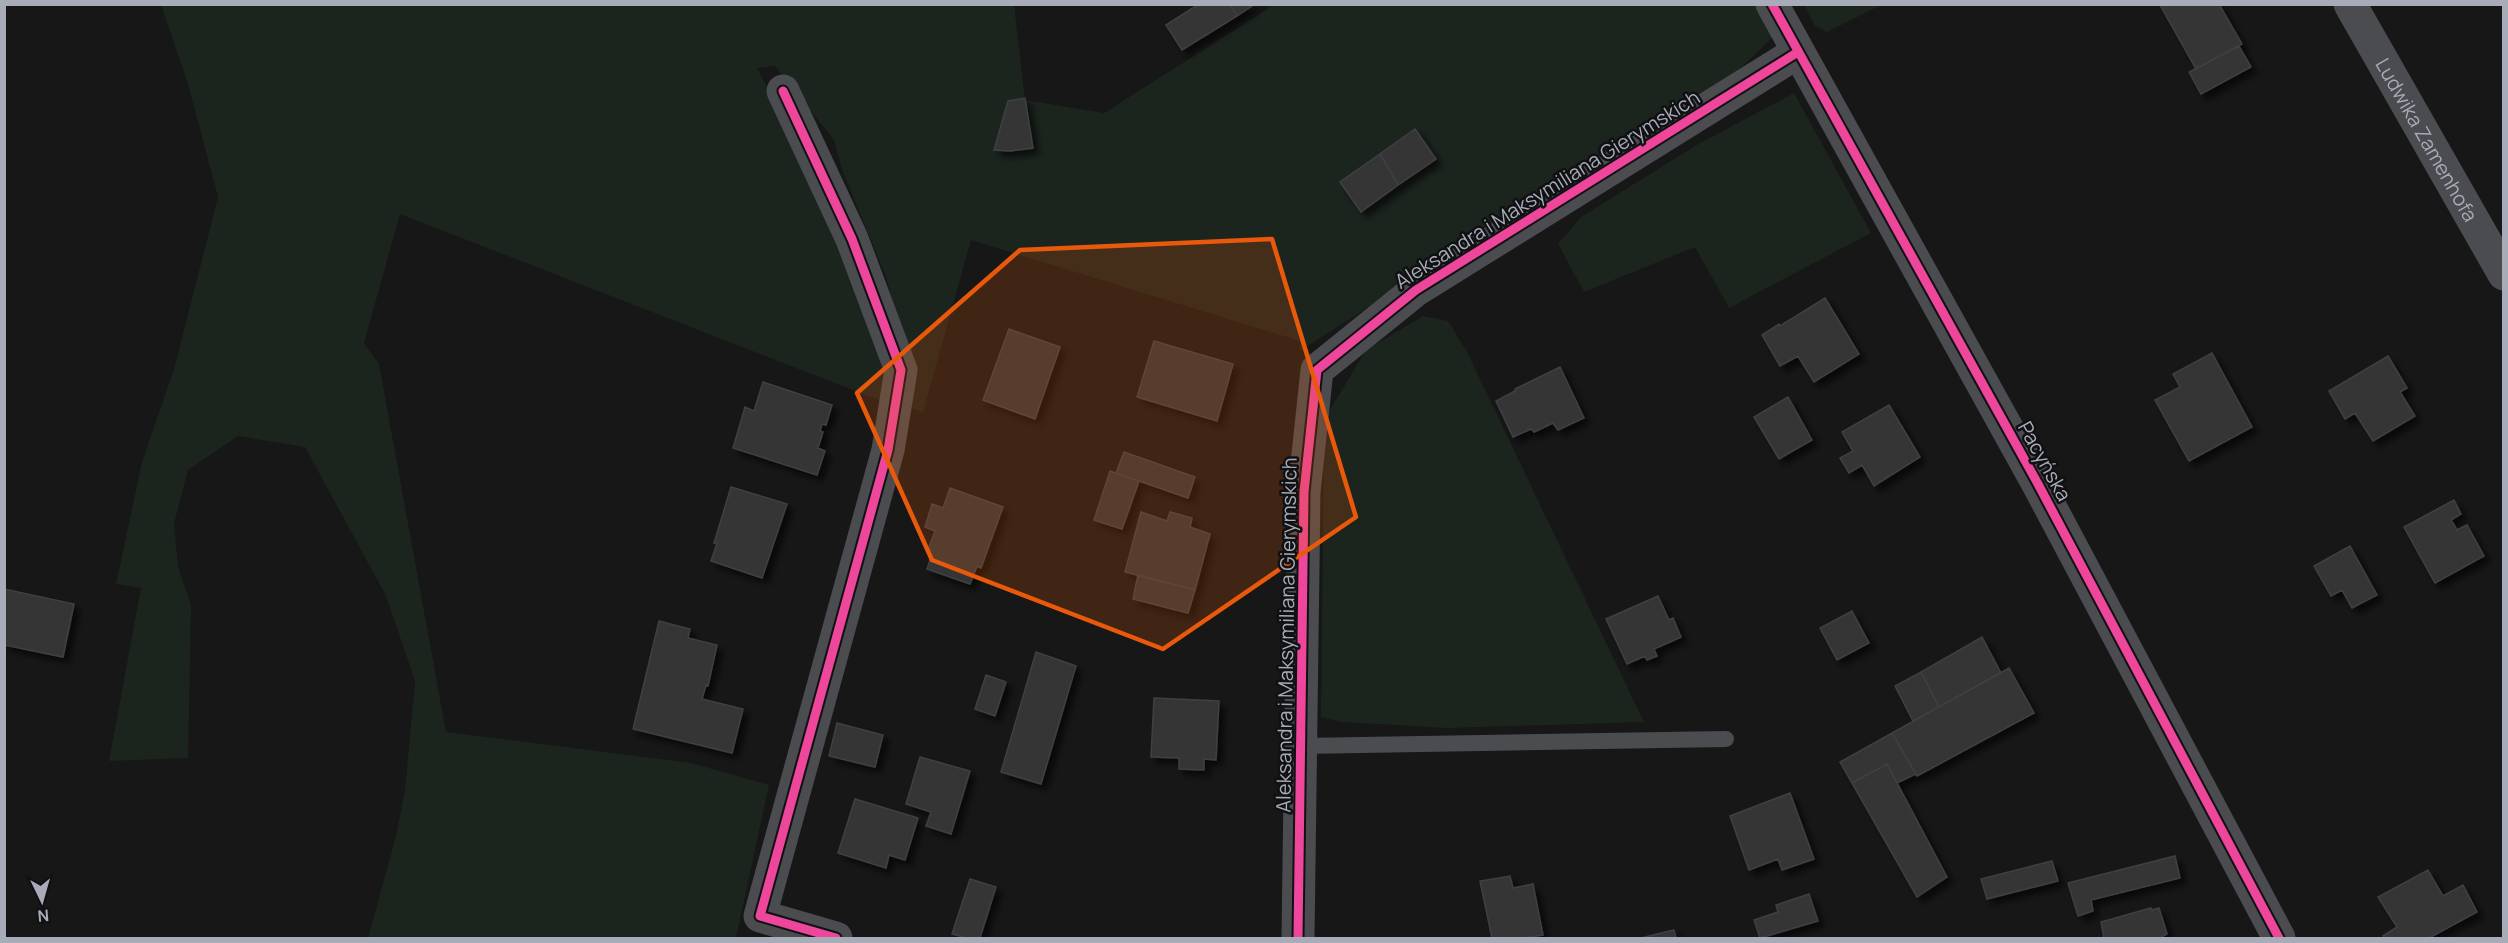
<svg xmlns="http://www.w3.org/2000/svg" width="2508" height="943" font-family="Manrope,sans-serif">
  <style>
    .green { fill: #1c241e }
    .building { fill: #353536; stroke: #3f4043; stroke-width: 1.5; filter: url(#shadow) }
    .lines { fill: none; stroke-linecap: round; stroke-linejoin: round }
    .lane { stroke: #4a4c50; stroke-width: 16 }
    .street { stroke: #4a4c50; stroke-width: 33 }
    .cycleway-casing { stroke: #111113; stroke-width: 13 }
    .cycleway { stroke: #ed469a; stroke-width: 9 }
    .marked { fill: #e8590c; fill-opacity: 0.2; stroke: #e8590c; stroke-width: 4.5; stroke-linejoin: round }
    .labels { text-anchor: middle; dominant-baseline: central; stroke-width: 5; stroke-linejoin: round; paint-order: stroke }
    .street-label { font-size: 20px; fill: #a7acb8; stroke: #111113 }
  </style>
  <defs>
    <filter id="shadow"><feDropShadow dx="5.5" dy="5.5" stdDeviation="3" flood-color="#0009"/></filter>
  </defs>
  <rect width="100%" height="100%" fill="#171717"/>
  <!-- green -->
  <path class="green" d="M161,5H1014L1025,100L1104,113L1274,5H1757L1775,35L1730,79L1512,215L1300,351V341L971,240L923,412L912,409L914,375L885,274L842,170L834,140L775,66L757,68L824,202L886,366V403L400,214L364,343L379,364L446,732L691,763L769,785L736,938H368L396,836L405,790L415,681L386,596L305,447L238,436L188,470L174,524L178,567L191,604L188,758L109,761L141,588L116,584L142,462L174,369L218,197L188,84Z
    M1804,5H1881L1827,32L1815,26Z
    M1794,93L1871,233L1729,308L1695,247L1584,292L1558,244L1581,217L1700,143Z
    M1423,316L1448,321L1467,352L1644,722L1447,728L1342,722L1321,717L1324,439L1328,413L1366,350Z"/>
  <!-- building -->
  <path class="building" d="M1199,4H1230L1237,16L1182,50L1166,25Z
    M1230,4H1255L1237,16Z
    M2219,4L2242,44L2196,69L2160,5Z
    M2239,46L2251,67L2201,94L2189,72Z
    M1025,98L1033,148L1010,151L994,150L1008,101Z
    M1415,129L1436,159L1398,185L1380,154Z
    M1380,154L1398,185L1361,212L1340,182Z
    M1825,298L1859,354L1814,382L1798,356L1780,366L1762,335L1779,324L1780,326Z
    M1009,329L1060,347L1035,419L983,400Z
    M1154,341L1233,364L1217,421L1137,397Z
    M2212,353L2252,427L2189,461L2155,400L2180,387L2173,374Z
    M2388,356L2407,388L2400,392L2415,416L2373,441L2355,413L2345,419L2329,391Z
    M1560,367L1584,418L1558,430L1553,423L1534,432L1531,429L1513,437L1496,401L1515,391V389Z
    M763,382L832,405L826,425L822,424L820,431L823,432L818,448L825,451L817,475L733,448L745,407L754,411Z
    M1788,397L1812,440L1779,459L1754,417Z
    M1889,405L1920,457L1874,486L1862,465L1849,473L1840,458L1853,451L1842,432Z
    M1124,452L1195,477L1188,498L1116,473Z
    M1110,471L1139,481L1122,529L1094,520Z
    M731,487L787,504L762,578L711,561L717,543H714Z
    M950,488L1003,507L981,568L977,566L970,584L927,569L933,551L928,550L935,531L925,527L932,504L943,508Z
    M2454,500L2461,514L2451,520L2457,530L2467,525L2484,556L2435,583L2404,527Z
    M1141,512L1167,521L1170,512L1192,518L1190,527L1210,534L1195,590L1125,572Z
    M2350,546L2377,595L2352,608L2342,590L2331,596L2314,566Z
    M1138,575L1195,590L1188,613L1133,599Z
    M4,589L74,604L63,657L4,645Z
    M1658,596L1669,620L1673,618L1681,637L1654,649L1657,656L1647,660L1645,656L1627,664L1606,619Z
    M1852,611L1869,643L1837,660L1820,628Z
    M659,621L690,629L688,638L717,645L708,686L706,685L702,699L743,709L732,753L633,729Z
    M1982,637L2001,673L1939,707L1921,672Z
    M1036,652L1076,666L1041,784L1001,772Z
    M2009,668L2034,713L1917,776L1892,733Z
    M1921,672L1939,707L1913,721L1895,686Z
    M986,675L1006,682L995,716L975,709Z
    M1154,698L1219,701L1216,760L1204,759V770L1179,769V758L1151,757Z
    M837,723L883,735L875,767L829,756Z
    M1892,733L1916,774L1897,783L1887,764L1852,783L1840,762Z
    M920,757L970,771L951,834L926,826L931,812L906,804Z
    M1887,764L1947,877L1917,897L1852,783Z
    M1790,793L1814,859L1782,870L1778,859L1749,870L1730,816Z
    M855,799L918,818L905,860L889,855L886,868L838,853Z
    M2175,856L2180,878L2091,900L2093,911L2078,916L2068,883Z
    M2052,861L2058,881L1987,899L1981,879Z
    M2428,870L2443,896L2463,885L2477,912L2429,938H2385L2383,936L2397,927L2378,897Z
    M1510,876L1513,888L1533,884L1543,935L1523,938H1492L1480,881Z
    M970,879L996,887L980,938H966L952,934Z
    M1809,894L1818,921L1760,938L1754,920L1778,912L1776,905Z
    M2151,908L2152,910L2159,908L2167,934L2160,938H2100H2104L2101,922Z
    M1674,930L1676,938H1641Z"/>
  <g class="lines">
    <!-- lane -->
    <path class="lane" d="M1301,746L1726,739"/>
    <!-- street -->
    <g class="street">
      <path d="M1772,4L2038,484L2279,938"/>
      <path id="s1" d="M2350,4L2504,274"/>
      <path d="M783,91L852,239L901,370L888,450L760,916L836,938"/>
      <path d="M1298,938L1304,492L1317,370L1416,290L1798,52"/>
    </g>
    <defs>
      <path id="cycleway" d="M1772,4L2038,484L2279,938
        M783,91L852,239L901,370L888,450L760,916L836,938
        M1298,938L1304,492L1317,370L1416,290L1798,52"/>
    </defs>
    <!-- cycleway casing -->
    <use href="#cycleway" class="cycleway-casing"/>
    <!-- cycleway -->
    <use href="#cycleway" class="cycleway"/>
  </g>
  <!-- marked area -->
  <path class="marked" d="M1272,239L1356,517L1163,649L932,560L857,393L1020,250Z"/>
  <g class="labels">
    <!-- street labels -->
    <g class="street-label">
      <text stroke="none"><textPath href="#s1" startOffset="156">Ludwika Zamenhofa</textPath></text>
      <text transform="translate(1547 189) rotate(-32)">Aleksandra i Maksymiliana Gierymskich</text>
      <text transform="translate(2045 461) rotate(61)">Pacyńska</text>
      <text transform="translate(1286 635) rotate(-89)">Aleksandra i Maksymiliana Gierymskich</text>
    </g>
  </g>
  <!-- border -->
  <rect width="2508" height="943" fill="none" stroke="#a7acb8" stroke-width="12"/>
  <!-- north arrow -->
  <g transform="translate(42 901) rotate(175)" stroke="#111113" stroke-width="4.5" paint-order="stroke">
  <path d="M0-4.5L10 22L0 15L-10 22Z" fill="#a7acb8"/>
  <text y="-9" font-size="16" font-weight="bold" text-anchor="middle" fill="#a7acb8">N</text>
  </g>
</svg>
